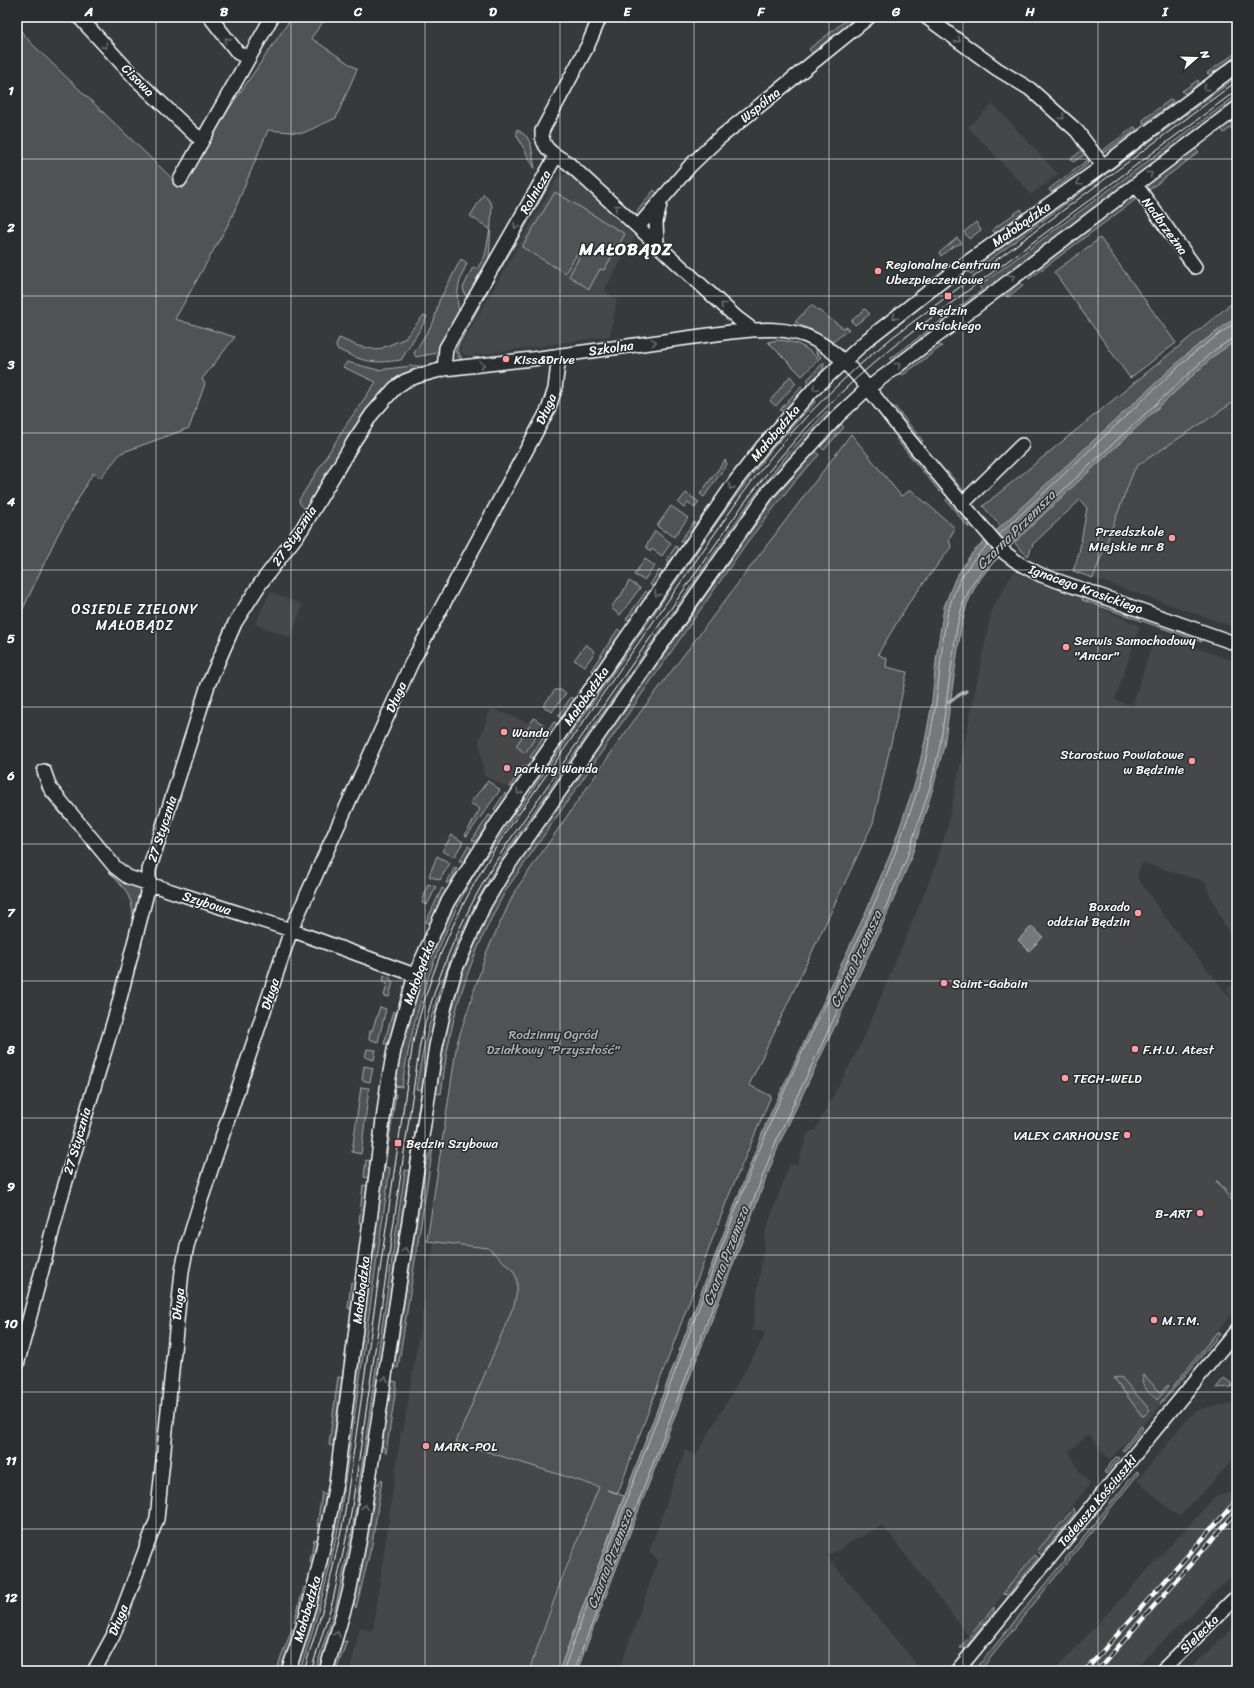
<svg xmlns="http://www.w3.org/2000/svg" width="1254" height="1688" font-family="Sriracha,sans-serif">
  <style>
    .built { fill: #444748 }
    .green { fill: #505354; stroke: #a8a9aa }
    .water { fill: #767879; stroke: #adaeaf }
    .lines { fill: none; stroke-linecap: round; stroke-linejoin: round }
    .shore { stroke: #c8c9c9; stroke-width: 1 }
    .stream { stroke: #adaeaf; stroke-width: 3.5 }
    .minor-casing { stroke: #fff; stroke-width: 16 }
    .minor { stroke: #2a2d2e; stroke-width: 13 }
    .tram { stroke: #fff; stroke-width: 1 }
    .rail-casing { stroke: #fff; stroke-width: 4.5 }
    .rail { stroke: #2a2d2e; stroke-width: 3; stroke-dasharray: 9; stroke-linecap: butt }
    .oneway { stroke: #6a6c6d }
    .grid { fill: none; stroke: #fff; stroke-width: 1; stroke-opacity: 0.55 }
    .poi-dot { fill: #ff9aa2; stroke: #2a2d2e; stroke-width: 1.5 }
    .labels { text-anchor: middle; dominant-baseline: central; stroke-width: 3; stroke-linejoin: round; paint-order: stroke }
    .street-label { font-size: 13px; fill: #fff; stroke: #2a2d2e }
    .poi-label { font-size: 13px; fill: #fff; stroke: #2a2d2e; text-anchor: start }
    .park-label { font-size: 13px; fill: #b0b2b2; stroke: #2a2d2e }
    .water-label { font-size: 14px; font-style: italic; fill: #b4b5b5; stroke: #2a2d2e }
    .neighbourhood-label { font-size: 14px; letter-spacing: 1px; fill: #fff; stroke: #2a2d2e }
    .district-label { font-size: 17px; font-weight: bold; letter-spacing: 1px; fill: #fff; stroke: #2a2d2e }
    .neatline { fill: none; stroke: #fff; stroke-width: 1.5 }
    .grid-label { font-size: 13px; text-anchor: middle; font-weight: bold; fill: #fff }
  </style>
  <rect width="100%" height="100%" fill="#373a3b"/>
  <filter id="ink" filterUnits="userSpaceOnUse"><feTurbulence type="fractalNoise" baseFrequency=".025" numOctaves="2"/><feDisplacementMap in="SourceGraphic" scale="8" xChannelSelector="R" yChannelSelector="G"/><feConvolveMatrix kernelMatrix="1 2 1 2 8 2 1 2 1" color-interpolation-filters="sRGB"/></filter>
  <g filter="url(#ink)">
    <!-- built -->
    <path class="built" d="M993,104L1058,174L1031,195L1022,184L968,127Z
      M564,174L569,175L635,237L605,289L607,293L617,299L610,336L470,356L465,355L461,352L460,347L463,342L558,176Z
      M1237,400V628L1093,578L1134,470L1138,464Z
      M1014,572L1065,592L1140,626L1115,700L1132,705L1156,633L1237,662V950L1208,891L1206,882L1142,863L1137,877L1164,916L1237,1006V1307L1154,1414L1109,1460L1089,1434L1069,1451L1079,1471L1090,1484L969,1638L967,1634L882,1525L827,1556L922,1671H619L658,1560L649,1552L685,1450L696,1455L763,1339L765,1332L752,1331L758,1287L766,1230L789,1165H797L808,1133L815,1130L861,1044L934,870L947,829L992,608Z
      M270,592L303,605L291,638L255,624Z
      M491,708L536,726L546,743L513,790L484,776L479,740Z
      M1237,981V1003L1226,989Z
      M434,1242L488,1248L513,1270L517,1279V1291L514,1305L457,1442L599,1487L559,1580L529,1671H350L360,1627L373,1631L401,1432H403Z
      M1237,1403V1456L1179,1517L1137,1481L1188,1418L1197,1411L1207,1407Z
      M1237,1491V1571L1132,1671H1054L1215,1497Z
      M1237,1624V1671H1187Z"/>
    <!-- green -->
    <path class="green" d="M292,17H327L311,38L357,69L336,118L303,133L268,130L230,221L175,319L235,337L202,379L205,384L189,428L121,453L100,478L93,473L57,536L22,611L17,616V26L31,43L183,189L222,119Z
      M849,18L853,22L813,54L809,49Z
      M1237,52V56L1210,75L1207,73Z
      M1237,72V77L971,274L967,271L918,307L876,342L875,341L908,314Z
      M1198,80L1199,84L1185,94L1182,91Z
      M1237,95V99L892,361L890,359L982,290L979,286Z
      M1171,99L1173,101L1171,104L1145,123H1143V120Z
      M1237,116V123L1224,133L1221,128Z
      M1134,127L1136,128V130L1102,154V151Z
      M517,129L527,137L531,145L535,169L517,136Z
      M1072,134L1087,153L1073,162L1071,159L1081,151Z
      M1194,148L1199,152L1146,192L1145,186Z
      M1089,159L1088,164L1051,192L1049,189Z
      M549,179L551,182L499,272L498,270Z
      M654,190L659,195L641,217H635L634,215Z
      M555,192L625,234L604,270L600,269L589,289L569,276L580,256L577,254L565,273L522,247Z
      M484,194L492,205L489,260L468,296L465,295L463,288L473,267L477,269L485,256L490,229L470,216Z
      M1134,194H1137L1139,197L1029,279L1027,275Z
      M1021,209L1023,213L995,233L992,230Z
      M976,222L981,230L969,239L964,232Z
      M957,238L962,243L952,247L941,256L939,253Z
      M1100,238L1176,343L1130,378L1054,272Z
      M461,259L467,263C459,281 455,293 459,313L437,353L416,357L414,353L434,321L439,301Z
      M492,278L494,280L458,346L457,349L461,357V359L457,356L454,347Z
      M1020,281L1023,285L1008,297L1006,296Z
      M1237,299V400L1138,465L1134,470L1093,578L1073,571L1079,553L1087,508L1080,500L1033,544L1028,556L1020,549L983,506Z
      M811,305L843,328L846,327L849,329L833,342L795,322Z
      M865,309L870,314L855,325L851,321Z
      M423,316H427L425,321L401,360C373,364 363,362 337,349L336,346L339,338L358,346L377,350L404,339Z
      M778,340C794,341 806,346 817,358L816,351L821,357L802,376L768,342Z
      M935,345L942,346L903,375L900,372Z
      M347,362L378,370L411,366H429L402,377L387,386L352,433L308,506L304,508L300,504L299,500L348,422L376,382L343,367Z
      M824,362L823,370L810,383L807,380Z
      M790,376L796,383L776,406L770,401Z
      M801,386L804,389L783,411L780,410Z
      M814,398L816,401L772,449L730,504L475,873C437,941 413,1011 402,1087L394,1086L405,1033L414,1001L432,950L455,902L498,833L734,494L770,447Z
      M891,406L895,407L923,441L921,442Z
      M827,411L830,414L791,457L741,518L491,880C450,948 434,1013 422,1090L416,1089C430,1002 457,927 505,853L751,500L790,451Z
      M841,424L844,427L824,450L820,446Z
      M851,434L901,496L911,490L955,528L949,539L951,547L908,604L878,654L887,659L886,667L907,672L873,823L749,1085L771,1096L727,1200L618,1493L607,1490L624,1496L559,1671H529L560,1583L599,1487L456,1442L514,1305L517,1291V1279L513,1270L488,1248L427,1241L457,1043L487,951L515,891L630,726Z
      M900,437L942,490L940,492L896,439Z
      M816,451L819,455L795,481L748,541L506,890C480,938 459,988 449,1042C445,1059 444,1076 441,1094L436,1093L446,1030L457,987L465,965L484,918L496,897L534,839L775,497Z
      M725,460L727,464L704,497L700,494Z
      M947,471L967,495L965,496L945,472Z
      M686,493L699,502L695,508L688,503L684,508L678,503Z
      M949,498L968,522L969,528L946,500Z
      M671,506L688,518L674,537L666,531L665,532L657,526Z
      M694,522L696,525L684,542H682L680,541Z
      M655,531L671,543L662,556L652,549L650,552L646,546Z
      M676,546L679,550L669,562L667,559Z
      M645,559L655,566L644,580L634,575Z
      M659,570L663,573L654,587L650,585Z
      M629,581L640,588L620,615L611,608L617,599H619Z
      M646,591L649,594L630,620L626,619Z
      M1083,597L1194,636L1200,638L1202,642L1082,600Z
      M618,629L622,633L594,672L591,670Z
      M586,644L595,652L585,666L574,660Z
      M555,690H560L566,693L552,712L543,706Z
      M571,697L575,700L562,718L558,716Z
      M534,718L544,725L525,753L516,746Z
      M554,722L558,724L534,758L530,757Z
      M524,765L528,767L512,787L510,786Z
      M488,781L500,790L467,836L465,835L480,809L470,803Z
      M48,791L117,875L142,889L134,919L131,902L126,891L44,794Z
      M505,793L507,796L496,811L494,809Z
      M489,815L493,817L476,841H474L472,840Z
      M452,835L463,842L454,857L442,851Z
      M468,846L471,848V850L464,861H459Z
      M437,856L450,863L440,880L429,876Z
      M455,867L457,868L450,883H446Z
      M428,884L436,887L427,905L422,903Z
      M442,888L446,891L430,923L426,922Z
      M384,975L390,978L393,982L389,997L384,996L387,984L383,982Z
      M380,1007L386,1009L378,1042L369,1039L370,1031H372Z
      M393,1011L396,1013L389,1044H384Z
      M367,1049L376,1050L374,1060L365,1057Z
      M364,1066L373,1068L370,1082L362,1080Z
      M361,1087L369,1088L361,1154L352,1152Z
      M393,1094H396L385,1167L390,1168L339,1524C329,1574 316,1623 300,1671H296C334,1565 346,1459 360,1349C371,1264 382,1179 393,1094Z
      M420,1098L353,1543C344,1586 333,1629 319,1671H315L336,1605L352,1532L405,1170L410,1171Z
      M434,1141L398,1368L394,1367L425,1167Z
      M366,1160L370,1161L368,1178L364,1177Z
      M1216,1181H1217L1237,1201V1207Z
      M363,1185L368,1186L363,1223H359Z
      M351,1282L355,1283L351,1309L348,1308Z
      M1217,1332L1220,1334L1161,1404L1160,1403Z
      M1144,1375L1160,1392L1168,1385L1169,1386L1157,1400C1151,1394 1138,1385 1144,1375Z
      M338,1377L343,1378L333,1446L329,1445Z
      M1121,1377L1150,1410L1145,1415L1142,1416L1114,1378Z
      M1224,1378L1231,1383L1232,1387L1216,1388Z
      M391,1381L397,1382L386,1453L382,1445Z
      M1141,1426L1143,1428L1124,1451L1122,1450Z
      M1116,1457L1119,1458L1106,1474L1104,1472Z
      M1137,1471L1139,1473L983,1667L979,1665Z
      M382,1480L372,1544L356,1608L353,1601L365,1549L375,1486Z
      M322,1492L326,1494L321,1526H317Z
      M1074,1508L1075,1513L1041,1555L1037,1551Z
      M314,1539L318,1540L314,1563L310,1562Z
      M1034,1555L1038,1558L1008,1595L1003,1594Z
      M304,1587L307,1588L297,1622H294Z
      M994,1607V1612L965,1648H960Z
      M292,1629L295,1630L280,1671H276Z
      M347,1641L336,1671H331L341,1642Z"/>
    <!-- water -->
    <path class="water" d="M1237,316V340L1215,355L1066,493L992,564L977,583L967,604L961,628L944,746L933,788L910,861L878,935L780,1142L577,1671H559L705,1282L767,1121L864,916L892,850L915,783L925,741L931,709L937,652L944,607L955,579L972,553L1188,353Z
      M1032,926L1043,937L1029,951L1018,940Z"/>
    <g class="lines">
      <!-- shore -->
      <path class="shore" d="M999,535L1190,356L1237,321
        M1007,544L1063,490L1212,352L1233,338L1237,337
        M563,1671C600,1570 638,1470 676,1369C707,1287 736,1205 770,1124C810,1027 866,936 901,837C907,820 914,802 919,785C926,762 930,737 934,714C946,650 935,592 988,545
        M574,1671L776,1141L874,934L906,860L930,787L940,746L957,627L963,603L974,581L996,554"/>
      <!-- stream -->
      <path class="stream" d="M948,702L966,691"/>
      <defs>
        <path id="minor" d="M79,17L137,80L194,134L202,140
          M210,17L234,48L238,53L249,58
          M600,17L588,45L542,131C541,149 554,154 568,163L737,318L753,330
          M926,17L997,69L1030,89L1077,131L1103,166
          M180,180L272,17
          M1136,185L1195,267
          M638,227L690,166L717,140L869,17
          M657,244L656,222L660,204
          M444,369L446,348L556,156
          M962,504L1022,445
          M44,771L50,788L115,867L128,877L291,930L415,975
          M17,1365L61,1198L117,1010L149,885V870L208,685L235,623L260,584L302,529L354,441L372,414L395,388L405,381L418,376L444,369L532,359L731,332C759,329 789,326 815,340C851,360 875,398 901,430C935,471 969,512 1005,553L1020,564L1041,575L1237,644
          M94,1671L113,1636L157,1519L182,1271L187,1246L201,1200L291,930L411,664L548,410L555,389L559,355
          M288,1671C311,1610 324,1547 336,1483L387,1089L394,1050L415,975L447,903L496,825L735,482L763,446L812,391L868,339L955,271L1103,166L1237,65
          M326,1671L349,1593L360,1538L436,1046L445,1006L455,971L484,905L503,873L642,672L769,491L838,416L867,389L1237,108
          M957,1671L1237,1330
          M1162,1671L1237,1596"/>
      </defs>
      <!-- minor casing -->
      <use href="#minor" class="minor-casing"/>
      <!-- minor -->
      <use href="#minor" class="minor"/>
      <!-- tram -->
      <path class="tram" d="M304,1671L326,1598L344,1518L413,1042C430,969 459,904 500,841L739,499C783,437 835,383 894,336L1237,81
        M311,1671L333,1600L350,1520L420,1044C437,971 466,906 507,844L745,502C789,442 840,389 899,342L1237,90"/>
      <defs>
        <path id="rail" d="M1085,1671L1237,1500
          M1097,1671L1237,1511"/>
      </defs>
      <!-- rail casing -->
      <use href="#rail" class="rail-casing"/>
      <!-- rail -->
      <use href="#rail" class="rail"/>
    </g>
    <!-- one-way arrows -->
    <defs><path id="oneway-chevron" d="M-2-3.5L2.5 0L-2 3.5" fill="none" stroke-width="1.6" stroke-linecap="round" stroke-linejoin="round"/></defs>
    <g class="oneway">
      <use href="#oneway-chevron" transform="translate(227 40) rotate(-128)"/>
      <use href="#oneway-chevron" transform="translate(958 40) rotate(36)"/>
      <use href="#oneway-chevron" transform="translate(105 46) rotate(48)"/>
      <use href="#oneway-chevron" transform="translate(1206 88) rotate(143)"/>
      <use href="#oneway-chevron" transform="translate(1062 117) rotate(44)"/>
      <use href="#oneway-chevron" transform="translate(1150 174) rotate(-37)"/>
      <use href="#oneway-chevron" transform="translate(1079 183) rotate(145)"/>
      <use href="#oneway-chevron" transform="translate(617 207) rotate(-138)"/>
      <use href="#oneway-chevron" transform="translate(516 226) rotate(120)"/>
      <use href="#oneway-chevron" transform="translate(1012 277) rotate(-37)"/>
      <use href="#oneway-chevron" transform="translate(723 305) rotate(-137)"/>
      <use href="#oneway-chevron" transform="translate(895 317) rotate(142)"/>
      <use href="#oneway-chevron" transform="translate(654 342) rotate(-8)"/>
      <use href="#oneway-chevron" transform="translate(482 365) rotate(-7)"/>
      <use href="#oneway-chevron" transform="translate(898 365) rotate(-38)"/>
      <use href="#oneway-chevron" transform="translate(815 388) rotate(136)"/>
      <use href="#oneway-chevron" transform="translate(731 487) rotate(125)"/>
      <use href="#oneway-chevron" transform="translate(657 594) rotate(125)"/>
      <use href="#oneway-chevron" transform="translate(519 792) rotate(125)"/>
      <use href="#oneway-chevron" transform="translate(405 1250) rotate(-81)"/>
      <use href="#oneway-chevron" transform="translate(385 1379) rotate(-81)"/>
      <use href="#oneway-chevron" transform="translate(365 1507) rotate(-81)"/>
      <use href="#oneway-chevron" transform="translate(337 1634) rotate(-74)"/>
    </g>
  </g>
  <!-- grid -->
  <path class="grid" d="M156,17V1671M291,17V1671M425,17V1671M560,17V1671M694,17V1671M829,17V1671M963,17V1671M1098,17V1671M17,159H1237M17,296H1237M17,433H1237M17,570H1237M17,707H1237M17,844H1237M17,981H1237M17,1118H1237M17,1255H1237M17,1392H1237M17,1529H1237"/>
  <!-- markers -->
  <g class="poi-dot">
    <circle cx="878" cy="271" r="4"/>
    <rect x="944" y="292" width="8" height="8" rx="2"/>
    <circle cx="506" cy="359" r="4"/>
    <circle cx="1172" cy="538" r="4"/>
    <circle cx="1066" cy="647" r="4"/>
    <circle cx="504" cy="732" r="4"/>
    <circle cx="1192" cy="761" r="4"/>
    <circle cx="507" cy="768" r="4"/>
    <circle cx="1138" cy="913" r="4"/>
    <circle cx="944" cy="983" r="4"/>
    <circle cx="1135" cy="1049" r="4"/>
    <circle cx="1065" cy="1078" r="4"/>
    <circle cx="1127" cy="1135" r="4"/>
    <rect x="394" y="1139" width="8" height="8" rx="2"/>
    <circle cx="1200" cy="1213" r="4"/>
    <circle cx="1154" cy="1320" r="4"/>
    <circle cx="426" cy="1446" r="4"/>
  </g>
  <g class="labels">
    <!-- street labels -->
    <g class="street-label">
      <text transform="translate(138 80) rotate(45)">Cisowa</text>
      <text transform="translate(760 105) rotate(-39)">Wspólna</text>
      <text transform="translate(535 192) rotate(-60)">Rolnicza</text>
      <text transform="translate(1021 224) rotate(-35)">Małobądzka</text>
      <text transform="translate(1165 226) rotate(54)">Nadbrzeżna</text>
      <text transform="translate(611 348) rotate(-8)">Szkolna</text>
      <text transform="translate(546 409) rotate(-66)">Długa</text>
      <text transform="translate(775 433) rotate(-50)">Małobądzka</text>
      <text transform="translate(294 536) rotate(-56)">27 Stycznia</text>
      <text transform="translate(1086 589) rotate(20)">Ignacego Krasickiego</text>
      <text transform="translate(586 696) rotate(-55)">Małobądzka</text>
      <text transform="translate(396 697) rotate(-66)">Długa</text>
      <text transform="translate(162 829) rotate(-72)">27 Stycznia</text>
      <text transform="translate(207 903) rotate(18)">Szybowa</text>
      <text transform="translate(419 972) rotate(-70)">Małobądzka</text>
      <text transform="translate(270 994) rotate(-72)">Długa</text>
      <text transform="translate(77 1141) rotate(-74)">27 Stycznia</text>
      <text transform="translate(361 1290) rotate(-83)">Małobądzka</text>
      <text transform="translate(178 1304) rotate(-84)">Długa</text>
      <text transform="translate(1097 1501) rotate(-50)">Tadeusza Kościuszki</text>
      <text transform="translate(307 1609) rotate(-74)">Małobądzka</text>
      <text transform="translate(118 1620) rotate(-68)">Długa</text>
      <text transform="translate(1199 1634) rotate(-45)">Sielecka</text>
    </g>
    <!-- poi labels -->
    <g class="poi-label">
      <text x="886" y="264">Regionalne Centrum<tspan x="886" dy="15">Ubezpieczeniowe</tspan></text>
      <text x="948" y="310" text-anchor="middle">Będzin<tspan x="948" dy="15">Krasickiego</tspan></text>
      <text x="514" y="359">Kiss&amp;Drive</text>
      <text x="1164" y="531" text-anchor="end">Przedszkole<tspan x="1164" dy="15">Miejskie nr 8</tspan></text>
      <text x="1074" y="640">Serwis Samochodowy<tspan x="1074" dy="15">"Ancar"</tspan></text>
      <text x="512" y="732">Wanda</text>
      <text x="1184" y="754" text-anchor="end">Starostwo Powiatowe<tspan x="1184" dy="15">w Będzinie</tspan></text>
      <text x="515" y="768">parking Wanda</text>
      <text x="1130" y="906" text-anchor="end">Boxado<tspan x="1130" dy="15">oddział Będzin</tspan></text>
      <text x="952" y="983">Saint-Gabain</text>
      <text x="1143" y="1049">F.H.U. Atest</text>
      <text x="1073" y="1078">TECH-WELD</text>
      <text x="1119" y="1135" text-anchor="end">VALEX CARHOUSE</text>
      <text x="406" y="1143">Będzin Szybowa</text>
      <text x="1192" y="1213" text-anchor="end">B-ART</text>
      <text x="1162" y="1320">M.T.M.</text>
      <text x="434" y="1446">MARK-POL</text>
    </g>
    <!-- park labels -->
    <g class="park-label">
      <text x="553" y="1034">Rodzinny Ogród<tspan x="553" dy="15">Działkowy "Przyszłość"</tspan></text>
    </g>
    <!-- water labels -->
    <g class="water-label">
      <text transform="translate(1016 530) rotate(-45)">Czarna Przemsza</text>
      <text transform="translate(856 959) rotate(-65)">Czarna Przemsza</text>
      <text transform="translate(726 1256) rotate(-69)">Czarna Przemsza</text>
      <text transform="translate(610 1559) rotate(-69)">Czarna Przemsza</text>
    </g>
    <!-- neighbourhood labels -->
    <g class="neighbourhood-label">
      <text x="135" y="609">OSIEDLE ZIELONY<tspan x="135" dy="16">MAŁOBĄDZ</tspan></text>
    </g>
    <!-- district labels -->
    <g class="district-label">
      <text x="626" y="249">MAŁOBĄDZ</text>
    </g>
  </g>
  <!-- margin -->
  <rect width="1254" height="1688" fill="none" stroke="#2a2d2e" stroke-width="44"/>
  <!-- north arrow -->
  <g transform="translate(1196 58) rotate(70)" stroke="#2a2d2e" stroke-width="3" paint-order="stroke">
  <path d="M0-3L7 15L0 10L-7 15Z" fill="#ffffff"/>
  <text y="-6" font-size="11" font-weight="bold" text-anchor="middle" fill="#ffffff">N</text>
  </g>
  <rect x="22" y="22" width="1210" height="1644" class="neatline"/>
  <g class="grid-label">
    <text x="89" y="16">A</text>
    <text x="224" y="16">B</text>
    <text x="358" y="16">C</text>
    <text x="493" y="16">D</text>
    <text x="627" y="16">E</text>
    <text x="761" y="16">F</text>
    <text x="896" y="16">G</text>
    <text x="1030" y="16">H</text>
    <text x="1165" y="16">I</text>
    <text x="11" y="95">1</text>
    <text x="11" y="232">2</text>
    <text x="11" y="369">3</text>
    <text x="11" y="506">4</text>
    <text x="11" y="643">5</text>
    <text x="11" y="780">6</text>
    <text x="11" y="917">7</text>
    <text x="11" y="1054">8</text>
    <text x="11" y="1191">9</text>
    <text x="11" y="1328">10</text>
    <text x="11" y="1465">11</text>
    <text x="11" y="1602">12</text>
  </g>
</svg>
